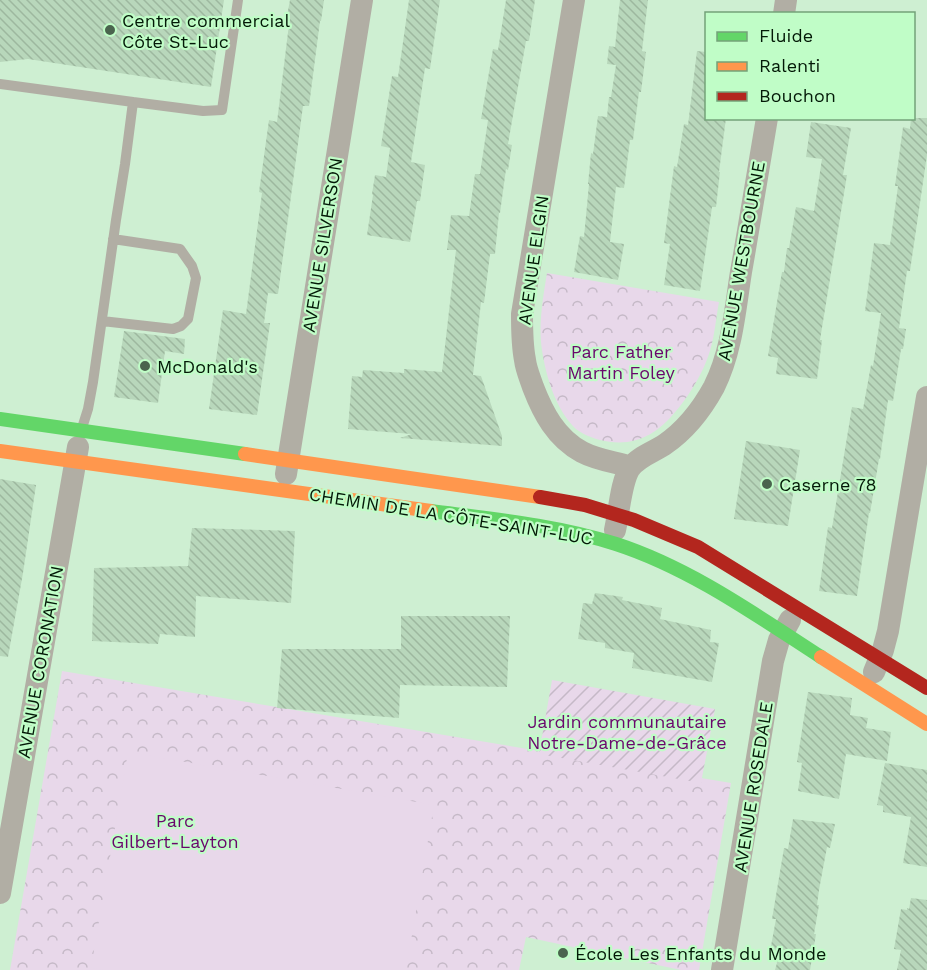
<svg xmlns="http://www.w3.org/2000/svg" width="927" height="970" font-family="'Work Sans',sans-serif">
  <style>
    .park { fill: url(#park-crowns) }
    .garden { fill: url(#garden-furrows) }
    .pitch { fill: #e8d8ea }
    .building { fill: url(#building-back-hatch) }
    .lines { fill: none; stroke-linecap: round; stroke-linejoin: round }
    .lane { stroke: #b1aea4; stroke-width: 10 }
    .street { stroke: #b1aea4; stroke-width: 22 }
    .fast { stroke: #63d668; stroke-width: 14 }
    .slow { stroke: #ff974d; stroke-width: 14 }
    .jam { stroke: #b3261e; stroke-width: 14 }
    .poi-dot { fill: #4a644e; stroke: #c0fdc7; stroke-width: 2 }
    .labels { text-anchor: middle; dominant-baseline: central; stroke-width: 4.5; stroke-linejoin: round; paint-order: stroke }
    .poi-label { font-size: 18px; fill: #031907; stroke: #c0fdc7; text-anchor: start }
    .street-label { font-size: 18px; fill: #031907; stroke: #c0fdc7 }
    .park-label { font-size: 18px; fill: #6a076c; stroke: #c0fdc7 }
  </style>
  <defs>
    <pattern id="park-crowns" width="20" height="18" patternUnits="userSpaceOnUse" patternTransform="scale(1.5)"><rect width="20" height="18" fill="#e8d8ea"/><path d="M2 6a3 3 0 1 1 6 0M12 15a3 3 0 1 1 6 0" fill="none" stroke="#c5b9c7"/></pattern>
    <pattern id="garden-furrows" width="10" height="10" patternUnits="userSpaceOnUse" patternTransform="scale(1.5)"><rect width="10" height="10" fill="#e8d8ea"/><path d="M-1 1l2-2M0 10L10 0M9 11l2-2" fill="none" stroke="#c5b9c7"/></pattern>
    <pattern id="building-back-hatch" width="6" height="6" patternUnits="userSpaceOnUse" patternTransform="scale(1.5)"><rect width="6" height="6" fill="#b8d7bb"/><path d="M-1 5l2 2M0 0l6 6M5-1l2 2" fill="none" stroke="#9db89f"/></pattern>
  </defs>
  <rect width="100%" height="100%" fill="#ceefd2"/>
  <!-- park -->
  <path class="park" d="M547,273L719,302C716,317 715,333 711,347C706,368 690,395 676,411C656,436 632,448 600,440C593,438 582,434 576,429C556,410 546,377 542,350C538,325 543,298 547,273Z
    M62,671L731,783L699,970H681L526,937L519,970H10Z"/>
  <!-- garden -->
  <path class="garden" d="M552,680L715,709L701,783L539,754Z"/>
  <!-- pitch -->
  <path class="pitch" d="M128,752L434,805L406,970H103L91,968Z"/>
  <!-- building -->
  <path class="building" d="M0,0H224L211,87L28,59L0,62Z
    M290,0H324L321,21H320L309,106H303L278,294L268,293L264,323H270L257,415L209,409L223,310L246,314L262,193L259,192L269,120L277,122L290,16H287Z
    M409,0H440L430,69L425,68L411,162L425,165L420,201H417L410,242L367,235L373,195L372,194L375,175L386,177L390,148L381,146L392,76L398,77Z
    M506,0H535L529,41H526L508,144L512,145L508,170L506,169L500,213H499L495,254H490L484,303L481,302L473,375L481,376L502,436V446L400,438L412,434L348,429L352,376L362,377L363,370L404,373V369L442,372L456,250H447L451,215L469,216L475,174H480L488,120L481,119L493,49L498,50Z
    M620,0H648L642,51L646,52L641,92H639L633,140H630L624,188L616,187L610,242L624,244L618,280L574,272L580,236L584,237L589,184H588L591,153L593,154L598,116L607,117L609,97H611L616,65L607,64L609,46L615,47Z
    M697,51L706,52V118H726L719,172H720L716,207H712L700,291L664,285L670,244L664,243L674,166L677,167L684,124L688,125Z
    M911,118H927V155L910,271H907L899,328L906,329L903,349H901L893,401L888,400L880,459H879L870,513H869L857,596L819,591L828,527L832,528L852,407L863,409L871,365L873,366L881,313L865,311L874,243L890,245L898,186H895L903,127L910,129Z
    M811,122L851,128L843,175H847L820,340H822L817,379L776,374L778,358L768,356L782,272H784L787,248H789L796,207L814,211L822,159L806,157Z
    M124,331L185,339L184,354L165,351L158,403L114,397Z
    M746,441L800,450L788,526L734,519Z
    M0,479L36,485L23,573L8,657L0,656Z
    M192,528L295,531L291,603L196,596L195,637L160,634L158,644L92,641L94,568L188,566Z
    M595,593L623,597L622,600L662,608L660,619L711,630L710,642L719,643L712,682L632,668L634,653L605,648V643L578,639L583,603L592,604Z
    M401,616H510L507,687L400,685L399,718L277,708L282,649H401Z
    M808,692L852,698L850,715L868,718L866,728L891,732L887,761L846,754L839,799L798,791L802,763L797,762Z
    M885,763L927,770V867L903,863L911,817L883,812V806L877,805Z
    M793,819L835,824L830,848L827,847L819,890L817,905H819L814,934H816L810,970H775L777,963L771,946L776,919H772L784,848L788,849Z
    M911,898L927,900V970H897L901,950L894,949L901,909L907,910V908L909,909Z"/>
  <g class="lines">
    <!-- lane -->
    <path class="lane" d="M0,84L133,102L125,164L116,220L93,382L88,409L82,428
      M133,102L203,111L222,110L238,0
      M102,321L173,329L181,326L188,319L196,278L192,266L180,249L113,239"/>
    <!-- street -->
    <path class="street" d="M574,0L522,314C522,329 522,345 525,360C526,369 530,378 533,387C543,413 556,438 582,452C597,460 615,462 631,467
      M784,14L786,0
      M286,474L362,0
      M615,530C619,513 621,481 630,468C638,457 653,452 664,445C686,430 702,409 714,387C732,351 735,310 741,272C750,221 758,170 767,118
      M874,672L883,650L888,631L927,397
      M0,893L78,447
      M722,970L773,661L779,640L790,620"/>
    <!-- fast -->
    <path class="fast" d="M0,419L245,454
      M431,511C493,519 557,525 616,544C690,568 756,615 821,657"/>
    <!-- slow -->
    <path class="slow" d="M0,451L431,511
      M245,454L540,497
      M821,657L927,724"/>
    <!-- jam -->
    <path class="jam" d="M540,497L585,505L634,520L698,547L927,688"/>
  </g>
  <!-- markers -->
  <g class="poi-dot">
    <circle cx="110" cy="30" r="6"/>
    <circle cx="145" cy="366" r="6"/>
    <circle cx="767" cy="484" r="6"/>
    <circle cx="563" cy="953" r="6"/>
  </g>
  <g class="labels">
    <!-- poi labels -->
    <g class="poi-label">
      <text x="122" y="20">Centre commercial<tspan x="122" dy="21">Côte St-Luc</tspan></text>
      <text x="157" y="366">McDonald's</text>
      <text x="779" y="484">Caserne 78</text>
      <text x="575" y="953">École Les Enfants du Monde</text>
    </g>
    <!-- street labels -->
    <g class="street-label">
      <text transform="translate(322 245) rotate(-81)">AVENUE SILVERSON</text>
      <text transform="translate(533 260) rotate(-82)">AVENUE ELGIN</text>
      <text transform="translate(741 261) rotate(-80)">AVENUE WESTBOURNE</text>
      <text transform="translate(451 516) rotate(9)">CHEMIN DE LA CÔTE-SAINT-LUC</text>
      <text transform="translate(40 662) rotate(-80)">AVENUE CORONATION</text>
      <text transform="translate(753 787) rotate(-81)">AVENUE ROSEDALE</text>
    </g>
    <!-- park labels -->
    <g class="park-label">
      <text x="621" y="351">Parc Father<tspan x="621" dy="21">Martin Foley</tspan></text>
      <text x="627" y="721">Jardin communautaire<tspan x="627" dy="21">Notre-Dame-de-Grâce</tspan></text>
      <text x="175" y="820">Parc<tspan x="175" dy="21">Gilbert-Layton</tspan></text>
    </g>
  </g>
  <!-- legend -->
  <rect x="705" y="12" width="210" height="108" fill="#c0fdc7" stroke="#74a27a" stroke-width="1.5"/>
  <rect x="717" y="32" width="30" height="9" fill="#63d668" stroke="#74a27a" stroke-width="1.5"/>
  <text x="759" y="42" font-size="18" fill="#031907">Fluide</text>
  <rect x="717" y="62" width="30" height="9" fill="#ff974d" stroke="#74a27a" stroke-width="1.5"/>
  <text x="759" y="72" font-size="18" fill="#031907">Ralenti</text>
  <rect x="717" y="92" width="30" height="9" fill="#b3261e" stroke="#74a27a" stroke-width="1.5"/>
  <text x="759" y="102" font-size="18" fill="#031907">Bouchon</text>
</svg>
